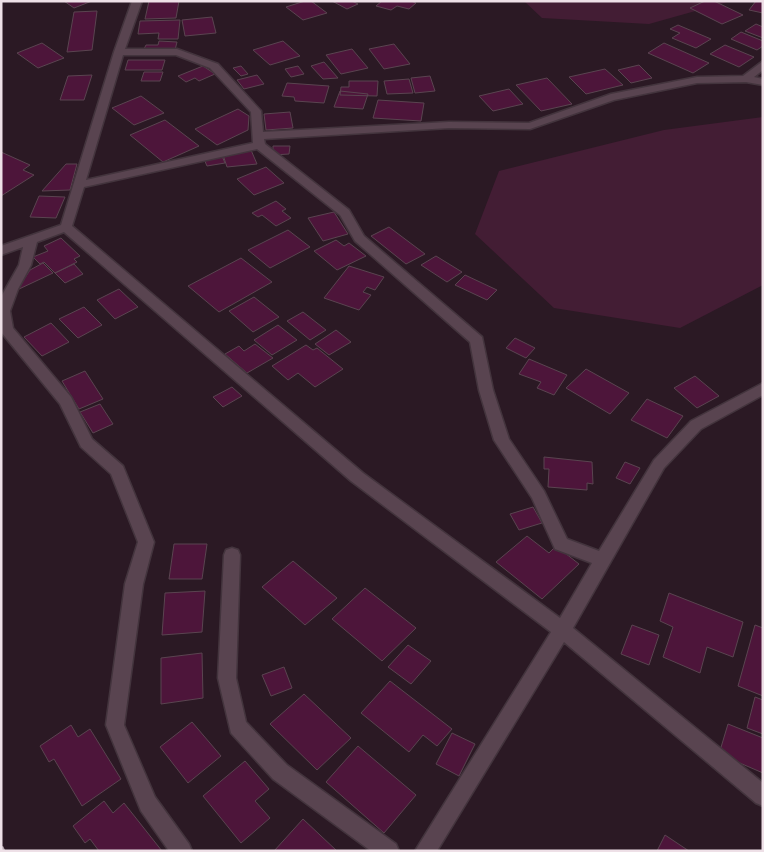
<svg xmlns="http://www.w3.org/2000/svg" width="764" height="852" font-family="'Public Sans',sans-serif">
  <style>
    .green { fill: #431d34 }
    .building { fill: #4d153a; stroke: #5a4450 }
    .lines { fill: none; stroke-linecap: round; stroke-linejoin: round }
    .minor-casing { stroke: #43343d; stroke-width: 3 }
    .minor { fill: #594450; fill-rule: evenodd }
    .rail { stroke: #b6a7af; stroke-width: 4.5; stroke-dasharray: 12 6; stroke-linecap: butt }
  </style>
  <rect width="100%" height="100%" fill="#2b1924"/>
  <!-- green -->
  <path class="green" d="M524,1H731L649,24L542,18Z
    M763,117V285L680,328L554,308L475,234L499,171L664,130Z"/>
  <!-- building -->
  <path class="building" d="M64,1H92L74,8Z
    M149,1H179L176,18L145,19Z
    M305,1H311L327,13L303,20L286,7Z
    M332,1H352L358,4L347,9Z
    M382,1H411L416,3L409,9L397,6L391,10L376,6Z
    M705,1H714L743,15L722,24L690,8Z
    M756,1H763V13L749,10Z
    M97,11L92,50L67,52L74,12Z
    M212,17L216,33L185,36L182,20Z
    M180,20L178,39H158L159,33L138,34L140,21Z
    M756,24L763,27V38L745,31Z
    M678,25L711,39L696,48L672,38L680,33L670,29Z
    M741,32L763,41V46L757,50L731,39Z
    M159,41L177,42L175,50L144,49L146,45H158Z
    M283,41L300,56L270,65L253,50Z
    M42,43L64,58L38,68L17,53Z
    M664,43L709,63L693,73L648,53Z
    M394,44L410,64L384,69L369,49Z
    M725,45L754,57L739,67L710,54Z
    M352,49L368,68L341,74L326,55Z
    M128,60H165L162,70H125Z
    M324,62L338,78L323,79L311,66Z
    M639,65L652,78L631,83L618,70Z
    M203,66L215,74L199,81L195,78L186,82L178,76Z
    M241,66L248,74L241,76L233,68Z
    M298,66L304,74L291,77L285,69Z
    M605,69L623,85L586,94L569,77Z
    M144,72H163L160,81H141Z
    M92,75L84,100H60L68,76Z
    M257,75L264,84L244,89L237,80Z
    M430,76L435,91L415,93L411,78Z
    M547,78L572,104L541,111L516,85Z
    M409,79L413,93L387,94L384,81Z
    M349,81H378L377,96L340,95L341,87H349Z
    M287,83L329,86L324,103L295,101L294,97L282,96Z
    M509,89L523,104L493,111L479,96Z
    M340,91L368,94L363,109L334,107Z
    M141,96L164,113L134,125L112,108Z
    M378,100L424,103L421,121L373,118Z
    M238,109L249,116L248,130L217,145L195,129Z
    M290,112L293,128L266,130L264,114Z
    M165,120L199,146L163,162L130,135Z
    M273,146H290L289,154L273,155Z
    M251,150L257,164L227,167L223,155Z
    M1,152L30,165L23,170L34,175L1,196Z
    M222,156L225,163L207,166L204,159Z
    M66,164H77L70,190L42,191Z
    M266,167L284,183L254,195L237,179Z
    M39,196L65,197L56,218L30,217Z
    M276,201L286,209L282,211L291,218L276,226L262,215L258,217L252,213Z
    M334,212L348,234L323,241L308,218Z
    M389,227L425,254L406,264L371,236Z
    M288,230L310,247L270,268L248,250Z
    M61,238L80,256L74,259L77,262L55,273L44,262L40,264L33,257L48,251L44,246Z
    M336,240L344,246L349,243L366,256L337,270L314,251Z
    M436,256L462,272L447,282L421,265Z
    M241,258L272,282L219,312L188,286Z
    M43,263L53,273L17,290L30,270Z
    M74,264L83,274L65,283L55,273Z
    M349,266L384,277L375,290L367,287L363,292L371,295L359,310L324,298Z
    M465,275L497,290L487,300L455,285Z
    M119,289L138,307L115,319L97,300Z
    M254,297L279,317L253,332L229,311Z
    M84,307L102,325L78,338L59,319Z
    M303,312L326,330L310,340L287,321Z
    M51,323L69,342L42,356L24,337Z
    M278,325L297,340L272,355L254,340Z
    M336,330L351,342L329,355L315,344Z
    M515,338L535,348L526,358L506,348Z
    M255,344L273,358L247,373L225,354L239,346L244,351Z
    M306,345L313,350L317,348L343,369L315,387L298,373L288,380L272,366Z
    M529,359L567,375L554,395L537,388L541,382L519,374Z
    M586,369L629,393L610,414L566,388Z
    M85,371L103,399L79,409L62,381Z
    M695,376L719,396L697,408L674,388Z
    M232,387L242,396L223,407L213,397Z
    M647,399L683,416L667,438L631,420Z
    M100,404L113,424L93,433L80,412Z
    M544,457L592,462L593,484L587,483V490L548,487L549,469H544Z
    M625,462L640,468L630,484L616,478Z
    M533,507L542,523L519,530L510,514Z
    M527,536L549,553L556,546L579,564L542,599L496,562Z
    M174,544H207L202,579H169Z
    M293,561L337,598L305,625L262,587Z
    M365,588L416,628L382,661L332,619Z
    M205,591L202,632L162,635L165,593Z
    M669,593L743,622L733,657L707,647L700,673L663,657L673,627L660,621Z
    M632,625L659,635L649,665L621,654Z
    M755,625L763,628V696L738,686Z
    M408,645L431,661L411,684L388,667Z
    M202,653L203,698L161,704V658Z
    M284,667L292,688L271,696L262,675Z
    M390,681L452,729L437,746L423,735L409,752L361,713Z
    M304,694L351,738L317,770L270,724Z
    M755,697L763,700V734L747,728Z
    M192,722L221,756L188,783L160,747Z
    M728,724L763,738V773L719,754Z
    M71,725L78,737L90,729L121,779L82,806L54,759L49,762L40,746Z
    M452,733L475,744L459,776L436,764Z
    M358,746L416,795L384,833L326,782Z
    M245,761L269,789L255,801L270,818L241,843L203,796Z
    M104,801L113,813L124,803L162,851H99L90,839L85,843L73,826Z
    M303,819L337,851H274Z
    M665,835L689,851H657Z"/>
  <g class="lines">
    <defs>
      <path id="minor" d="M132,1H142L125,49H177L218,64L261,111L263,132L449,122L529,123L611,94L697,77L743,76L763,61V70L754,77L763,79V85L746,82L697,83L614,100L530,129L449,128L264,139L265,144L349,210L364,236L482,337L493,390L509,439L544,491L567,539L599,551L654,460L691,421L763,383V395L701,429L664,468L573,628L763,783V806L756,803L564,642L437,851H415L551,632L351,481L64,232L37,242L31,265L18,289L10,311L13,328L71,397L92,439L123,466L154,542L143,584L124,725L155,797L189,844L192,851H169L141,811L106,725L125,584L138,542L111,474L81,447L60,404L1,332V297L19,265L23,247L1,255V246L61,225L114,52ZM123,55H176L210,68L251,112L253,143L86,180ZM257,149L340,215L355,241L470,342L479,390L494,440L532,498L555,549L592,563L560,618L363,473L72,226L84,187Z
        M232,548L238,550L240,555L236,678L246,722L287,765L396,844L399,851H371L273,779L231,733L218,678L224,555L226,550Z"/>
    </defs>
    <!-- minor casing -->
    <use href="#minor" class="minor-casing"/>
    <!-- minor -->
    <use href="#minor" class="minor"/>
    <!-- rail -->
    <path class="rail" d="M1,847L3,851"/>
  </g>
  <!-- border -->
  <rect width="764" height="852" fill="none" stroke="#eee0e7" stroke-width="5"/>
</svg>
